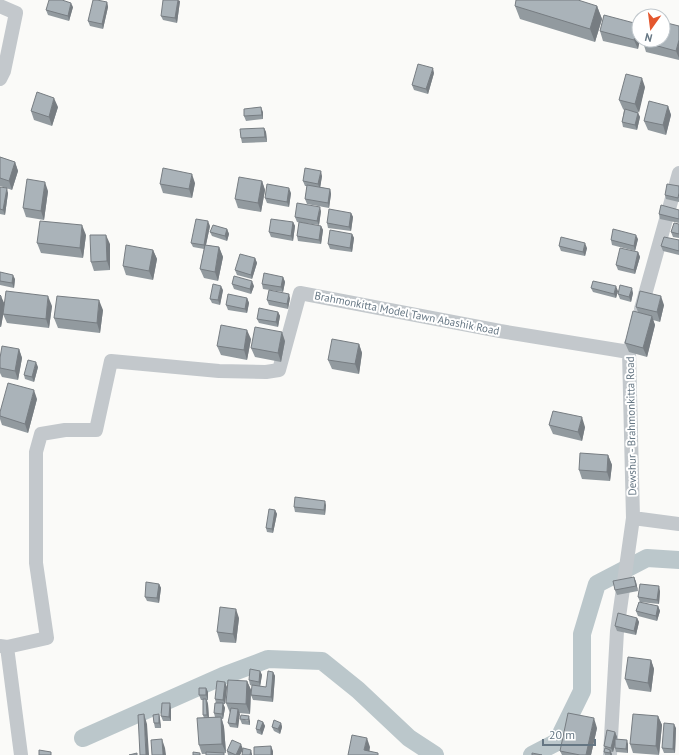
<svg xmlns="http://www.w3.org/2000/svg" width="679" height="755" font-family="'PT Sans',sans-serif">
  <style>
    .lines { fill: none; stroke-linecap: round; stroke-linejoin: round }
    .canal { stroke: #bbc7cb; stroke-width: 18 }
    .street { stroke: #c3c8cc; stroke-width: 14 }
    .wall { fill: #929a9f }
    .shaded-wall { fill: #777d82 }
    .building { fill: #aab3b9; stroke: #777d82 }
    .labels { text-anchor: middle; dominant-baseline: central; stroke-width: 4; stroke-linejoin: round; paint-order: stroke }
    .street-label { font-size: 11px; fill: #657683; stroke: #fff }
  </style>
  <rect width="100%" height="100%" fill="#fafaf8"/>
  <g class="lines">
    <!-- canal -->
    <path class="canal" d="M83,738L223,676L268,659L322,661L358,690L409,738L435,755
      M532,755L557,742L582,691V634L597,584L647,558L679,560"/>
    <!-- street -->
    <path class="street" d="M0,6L16,13L4,71L0,79
      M641,309L679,173
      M631,344L629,352L633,518
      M0,646L7,647L21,755
      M7,647L47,638L36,563V452L41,434L65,430H96L111,361L219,371L266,372L279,370L300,293L500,331L629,352
      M610,755L617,631L633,518L679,524"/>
  </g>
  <!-- wall -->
  <path class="wall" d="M180,1L177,23L163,20L161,16Z
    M107,2L108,7L103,29L90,26L88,21Z
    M515,6H597L602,19L595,42L520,19Z
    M73,7L69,21L48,15L46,10Z
    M638,24L639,40L638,49L603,41L600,31Z
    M679,26V60L646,52L643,42Z
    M434,73L428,94L414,90L412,85Z
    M645,87L638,113L640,117L637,130L623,127L622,122L624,110L623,109L619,100Z
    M668,106L671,115L666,135L648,130L644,121Z
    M58,107L52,126L34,120L31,111Z
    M263,112V119L246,121L244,116Z
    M264,128L266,132L267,142L242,143L241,138Z
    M0,157L15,162L18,171L12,190L0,186Z
    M322,176L320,187L330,189L331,194L329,208L307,204L305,199L307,186H305L303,181Z
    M262,181L265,190L261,212L238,208L235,199Z
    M195,183L192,198L163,193L160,184Z
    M679,186V202L666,199L665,195Z
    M0,187L8,193L5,215L0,214Z
    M48,191L44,220L26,217L23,208Z
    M291,193L289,207L267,203L265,198Z
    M679,210V223L660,219L659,214Z
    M321,211L319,225L297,222L295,217Z
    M351,213L353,217L351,231L328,228L327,223Z
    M293,222L295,226L293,241L271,237L269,232Z
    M679,224V238L673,237L671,232Z
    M210,226L206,245L219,247L223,257L218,281L204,278L200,269L204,249L193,247L191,243Z
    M321,226L323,230L321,244L298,241L297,236Z
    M227,229L229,234L227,241L212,236L210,232Z
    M352,234L354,238L352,252L330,249L328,244Z
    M86,235L83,258L41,253L37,243Z
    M638,239L635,251L612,245L611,240Z
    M679,240V255L663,251L661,246Z
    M110,244V270L94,271L91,262Z
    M559,246L587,248L585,256L561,251Z
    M153,250L157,259L153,280L126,275L123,266Z
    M638,252L640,257L635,274L618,270L616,265Z
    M255,258L257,263L252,279L237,275L235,270Z
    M0,272L15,279L14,288L0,285Z
    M283,277L285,282L283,292L263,289L262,284Z
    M232,284L254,286L251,294L234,289Z
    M591,288L618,291L616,298L593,292Z
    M223,290L220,305L212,303L210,299Z
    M633,293L631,302L620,299L618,294Z
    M0,295L4,304L52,306L49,328L7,323L3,314L1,327H0Z
    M247,298L249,303L247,313L228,310L226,305Z
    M290,298L288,309L269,305L267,300Z
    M664,305L660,322L653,320L655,325L647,357L629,352L625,343L638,312L636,307Z
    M103,310L100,333L58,328L54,318Z
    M278,312L280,316L278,327L259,323L257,319Z
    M251,339L247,360L221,355L217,346Z
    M285,341L281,362L255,357L251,348Z
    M359,344L362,353L359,374L332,369L328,360Z
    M19,349L22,358L18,380L2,377L0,373V368Z
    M38,367L34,382L25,379L24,375Z
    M37,399L28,433L2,425L0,419V412Z
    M549,425L585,427L582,441L553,434Z
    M608,455L612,465L610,481L582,479L579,470Z
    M326,505L325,515L295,512L294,507Z
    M275,510L277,514L273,533L267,532L266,528Z
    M634,577L636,582L638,591L617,595L615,590Z
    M159,584L161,588L159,603L147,601L145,597Z
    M660,591L659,604L640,602L638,597Z
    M658,606L660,611L657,621L638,616L636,611Z
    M239,618L236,643L220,642L217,632Z
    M637,618L639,622L636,635L617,631L615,626Z
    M651,660L654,669L651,692L629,689L625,679Z
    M260,671L262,675L260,686L266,687L273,672L275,676L273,702L253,700L251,695L253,686L250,685L249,680Z
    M247,681L251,690L250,714L239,713L238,728L230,727L228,723L230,713L226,703Z
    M227,687L225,704H223L225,708L223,719H222L224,727L226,753L202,754L199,745L204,718L203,715V700H201L199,695L206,688L208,692V700H207L208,704L209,718L215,717L214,713L216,703L215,699Z
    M171,708V721H163L161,716Z
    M159,714L160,719L161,728H155L154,723Z
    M658,716L662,725L659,755L633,753L630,744Z
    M240,719L250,721V725L242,724Z
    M263,722L265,726L262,735L257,733L256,729Z
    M281,723L282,727L280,734L274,731L272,727Z
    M597,728L591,755H562L560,751Z
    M676,728L675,753H664L662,748Z
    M615,732L617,737L616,739L628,744V753L616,752L615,748V744L613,752H611L612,755H605L604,752L605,748L604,746Z
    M243,749L240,755H228L227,751Z"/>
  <!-- shaded-wall -->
  <path class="shaded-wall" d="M178,0L180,1L177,23L175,18Z
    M107,2L108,7L103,29L102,24Z
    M71,3L73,7L69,21L68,16Z
    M597,6L602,19L595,42L590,29Z
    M638,24L639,40H640L638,49L634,40Z
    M679,40V58L676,51Z
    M433,68L434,73L428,94L426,89Z
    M642,78L645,87L639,113L635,104Z
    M54,98L58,107L52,126L49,117Z
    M668,106L671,115L666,135L663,125Z
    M261,107L263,112V119L262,115Z
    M638,113L640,117L637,130L635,125Z
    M264,128L266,132L267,142L265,137Z
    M15,162L18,171L12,190L9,181Z
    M321,171L322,176L320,189L318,184Z
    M192,174L195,183L192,198L189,189Z
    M262,181L265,190L261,212L258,203Z
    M45,182L48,191L44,220L41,211Z
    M7,188L8,193L5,215L3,210Z
    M289,188L291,193L289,207L287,202Z
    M330,189L331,194L329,208L328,203Z
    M320,207L321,211L319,225L317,221Z
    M351,213L353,217L351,231L349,227Z
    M208,221L210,226L205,249L204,245Z
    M293,222L295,226L293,241L291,236Z
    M82,225L86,235L83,258L80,248Z
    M321,226L323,230L321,244L319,240Z
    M227,229L229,234L227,241L225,236Z
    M352,234L354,238L352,252L350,248Z
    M106,235L110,244V270L107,261Z
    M636,235L638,239L635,251L634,246Z
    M585,243L587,248L585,256L583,252Z
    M219,247L223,257L218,281L215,272Z
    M153,250L157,259L153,280L149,271Z
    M638,252L640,257L635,274L634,270Z
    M255,258L257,263L252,279L251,275Z
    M13,275L15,279L14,288L12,283Z
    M283,277L285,282L283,292L281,287Z
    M252,281L254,286L251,294L250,289Z
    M221,286L223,290L220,305L218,300Z
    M616,286L618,291L616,298L614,294Z
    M632,288L633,293L631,302L629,297Z
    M289,294L290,298L288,309L287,304Z
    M1,296L5,305L1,327L0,325V304Z
    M48,296L52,306L49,328L46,319Z
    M661,296L664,305L660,322L657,312Z
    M247,298L249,303L247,313L245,309Z
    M99,300L103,310L100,333L97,323Z
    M278,312L280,316L278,327L276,322Z
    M652,316L655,325L647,357L643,348Z
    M247,330L251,339L247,360L244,350Z
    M282,332L285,341L281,362L278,353Z
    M359,344L362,353L359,374L355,364Z
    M19,349L22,358L18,380L15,371Z
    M36,362L38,367L34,382L32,377Z
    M34,390L37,399L28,433L25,424Z
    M582,417L585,427L582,441L578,432Z
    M608,455L612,465L610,481L607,472Z
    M325,501L326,505L325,515L324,510Z
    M275,510L277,514L273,533L272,529Z
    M634,577L636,582L638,591L636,586Z
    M159,584L161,588L159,603L157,598Z
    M659,586L660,591L659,604L657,600Z
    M658,606L660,611L657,621L656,616Z
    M236,609L239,618L236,643L233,634Z
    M637,618L639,622L636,635L634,631Z
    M651,660L654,669L651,692L648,683Z
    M260,671L262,675L260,687L259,682Z
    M273,672L275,676L273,702L271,697Z
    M247,681L251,690L250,714L246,704Z
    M225,682L227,687L225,704L223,700Z
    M206,688L208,692V700L206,695Z
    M206,699L208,704L209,720L207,715Z
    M170,703L171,708V721L169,717Z
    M223,703L225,708L223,719L222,714Z
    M238,709L240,714L238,728L236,724Z
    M144,714L147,724L149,755H146Z
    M159,714L160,719L161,728L159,723Z
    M249,716L250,721V725L248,720Z
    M658,716L662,725L659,755L656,746Z
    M221,717L224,727L226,753L222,744Z
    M594,718L597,728L591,755H586Z
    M263,722L265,726L262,735L260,730Z
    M281,723L282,727L280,734L278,729Z
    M674,724L676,728L675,753L673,749Z
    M615,732L617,737L613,752L611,748Z
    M367,738L370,747L369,755L364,750Z
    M162,739L165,748L166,755H163Z
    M627,740L628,744V753L626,749Z
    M241,744L243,749L240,755H236Z
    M271,746L273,751V755H271Z
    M251,750L252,754V755H250Z
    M610,750L612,754V755H610Z"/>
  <!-- building -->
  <path class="building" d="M49,0H62L71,3L68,16L46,10Z
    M93,0H97L107,2L102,24L88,21Z
    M163,0H178L175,18L161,16Z
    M516,0H578L597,6L590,29L515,6Z
    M604,15L638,24L634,40L600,31Z
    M663,22L679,26V40L676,51L643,42V40H663Z
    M418,64L433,68L426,89L412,85Z
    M626,74L642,78L635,104L619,100Z
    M37,92L54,98L49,117L31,111Z
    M649,101L668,106L663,125L644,121Z
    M261,107L262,115L244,116V109Z
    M625,109L638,113L635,125L622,122Z
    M264,128L265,137L241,138L240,129Z
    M0,157L15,162L9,181L0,178Z
    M163,168L192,174L189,189L160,184Z
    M305,168L321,171L318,184L303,181Z
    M239,177L262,181L258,203L235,199Z
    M27,179L45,182L41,211L23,208Z
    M267,184L289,188L287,202L265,198Z
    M667,184L679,186V193L678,198L665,195Z
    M307,185L330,189L328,203L305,199Z
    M0,187L7,188L3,210L0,209Z
    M297,203L320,207L317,221L295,217Z
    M661,205L679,210V219L659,214Z
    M329,209L351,213L349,227L327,223Z
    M196,219L208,221L204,245L191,243Z
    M271,219L293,222L291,236L269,232Z
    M40,221L82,225L80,248L37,243Z
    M299,222L321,226L319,240L297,236Z
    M674,223L679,224V234L671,232Z
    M213,225L227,229L225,236L210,232Z
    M613,229L636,235L634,246L611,240Z
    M330,230L352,234L350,248L328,244Z
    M90,235H106L107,261L91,262Z
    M561,237L585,243L583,252L559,246Z
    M664,237L679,240V251L661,246Z
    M126,245L153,250L149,271L123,266Z
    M205,245L219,247L215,272L200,269Z
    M620,248L638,252L634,270L616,265Z
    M240,254L255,258L251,275L235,270Z
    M0,272L13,275L12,283L0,281Z
    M264,273L283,277L281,287L262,284Z
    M234,276L252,281L250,289L232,284Z
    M593,281L616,286L614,294L591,288Z
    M213,284L221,286L218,300L210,299Z
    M620,285L632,288L629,297L618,294Z
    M269,290L289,294L287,304L267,300Z
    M6,291L48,296L46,319L3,314Z
    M640,291L661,296L657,312L636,307Z
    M228,294L247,298L245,309L226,305Z
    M0,295L1,296L0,304Z
    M57,296L99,300L97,323L54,318Z
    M259,308L278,312L276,322L257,319Z
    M633,311L652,316L643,348L625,343Z
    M221,325L247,330L244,350L217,346Z
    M255,327L282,332L278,353L251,348Z
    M332,339L359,344L355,364L328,360Z
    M2,346L19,349L15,371L0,368V358Z
    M28,360L36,362L32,377L24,375Z
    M8,383L34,390L25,424L0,416V412Z
    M553,411L582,417L578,432L549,425Z
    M580,453L608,455L607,472L579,470Z
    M295,497L325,501L324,510L294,507Z
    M269,509L275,510L272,529L266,528Z
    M634,577L636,586L615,590L613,581Z
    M146,582L159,584L157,598L145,597Z
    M640,584L659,586L657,600L638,597Z
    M639,602L658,606L656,616L636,611Z
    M220,607L236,609L233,634L217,632Z
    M618,613L637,618L634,631L615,626Z
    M628,657L651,660L648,683L625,679Z
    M250,669L260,671L259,682L249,680Z
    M268,671L273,672L271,697L251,695L252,685L266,687Z
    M228,680L247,681L246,704L226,703Z
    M217,681L225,682L223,700L215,699Z
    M199,688H206V695H199Z
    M203,699H206L207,715H203Z
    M162,703H170L169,717L161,716Z
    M215,703H223L222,714L214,713Z
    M231,708L238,709L236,724L228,723Z
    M568,713L594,718L586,755H580L560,751Z
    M144,714L146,755H140L138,715Z
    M159,714V723H154L153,715Z
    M633,714L658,716L656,746L630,744Z
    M241,715L249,716L248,720L240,719Z
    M221,717L222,744L199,745L197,718Z
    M258,720L263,722L260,730L256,729Z
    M274,720L281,723L278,729L272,727Z
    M664,723L674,724L673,749L662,748Z
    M607,730L615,732L611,748L604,746Z
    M352,735L367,738L364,750L378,753V755H348Z
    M162,739L163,755H152L151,740Z
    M615,739L627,740L626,749L615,748Z
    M232,740L241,744L236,755L227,751Z
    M271,746V755H254V747Z
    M243,748L251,750L250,755H242Z
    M605,748L610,750V753L604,752Z
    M39,750L51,752V755H39Z
    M193,752L200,753V755H193Z
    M206,752L224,753V755H206Z
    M137,753V755H129Z
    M532,753L542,755H532Z"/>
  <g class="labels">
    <!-- street labels -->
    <g class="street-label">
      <text transform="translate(407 313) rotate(11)">Brahmonkitta Model Tawn Abashik Road</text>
      <text transform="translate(631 426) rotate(-91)">Dewshur - Brahmonkitta Road</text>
    </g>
  </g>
  <!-- north arrow -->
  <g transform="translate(651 28) rotate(194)"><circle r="19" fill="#ffffff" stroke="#c1c8cd"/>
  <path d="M0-3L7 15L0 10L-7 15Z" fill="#e4572e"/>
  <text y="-6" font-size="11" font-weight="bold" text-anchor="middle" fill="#657683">N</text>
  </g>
  <!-- scale -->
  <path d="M543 739v6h52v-6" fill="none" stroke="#657683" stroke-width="2"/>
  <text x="549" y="739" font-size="12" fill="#657683" stroke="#ffffff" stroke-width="3" paint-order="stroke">20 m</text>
</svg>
